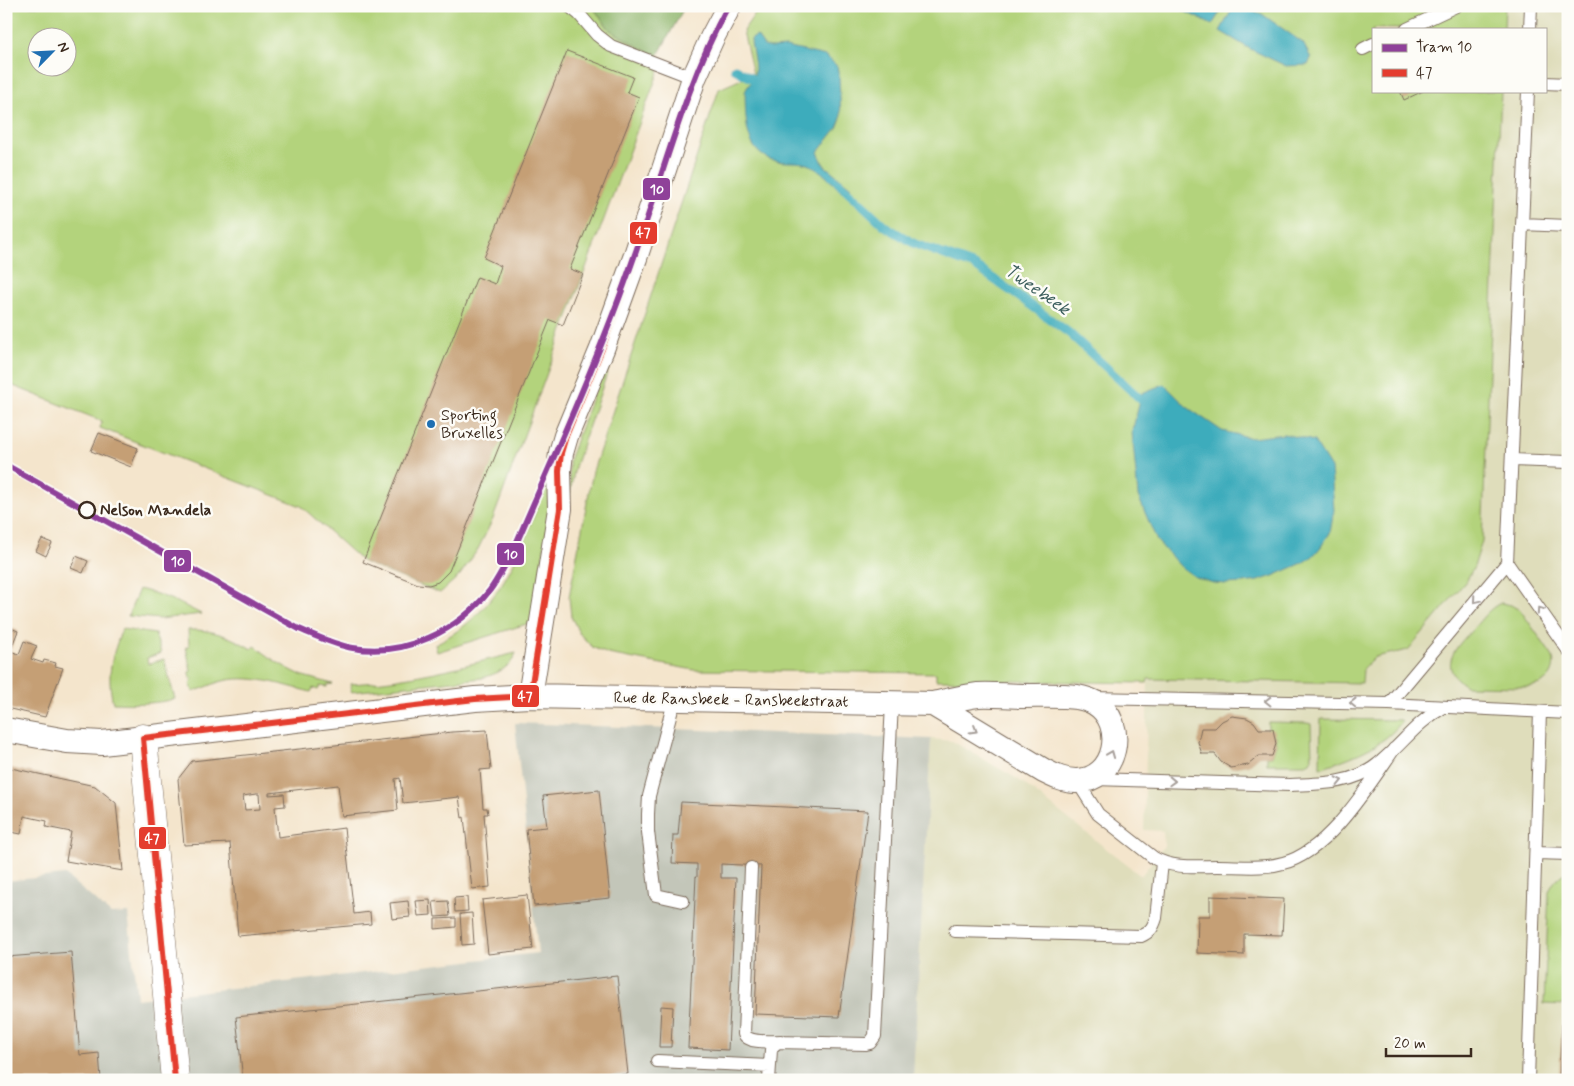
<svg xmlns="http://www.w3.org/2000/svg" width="1574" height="1086" font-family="Mynerve,sans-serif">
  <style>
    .built { fill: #dfddbb }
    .industrial { fill: #c3c6b9 }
    .green { fill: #b3d37b; stroke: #777e4c; fill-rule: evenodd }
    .forest { fill: #8eb56b; stroke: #647044 }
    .water { fill: #3eacbc; stroke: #3c6b6d }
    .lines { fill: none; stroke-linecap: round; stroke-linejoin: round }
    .stream { stroke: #3eacbc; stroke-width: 9 }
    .building { fill: #c59f75; fill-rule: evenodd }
    .service-casing { stroke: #7c6b5b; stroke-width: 14 }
    .minor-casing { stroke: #7c6b5b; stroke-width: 26 }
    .tertiary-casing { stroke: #7c6b5b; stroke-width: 29 }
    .service { stroke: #fff; stroke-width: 12 }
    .minor { stroke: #fff; stroke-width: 24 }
    .tertiary { stroke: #fff; stroke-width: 28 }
    .bus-1-casing { stroke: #fdfcf7; stroke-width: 10 }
    .bus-1 { stroke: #e43c2e; stroke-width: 6 }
    .tram-1-casing { stroke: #fdfcf7; stroke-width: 10 }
    .tram-1 { stroke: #8f4199; stroke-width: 6 }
    .oneway { stroke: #a79f9a }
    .poi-dot { fill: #1f6fb2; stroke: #fdfcf7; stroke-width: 2 }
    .stop-dot { fill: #fdfcf7; stroke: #3b2a1e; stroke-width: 2.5 }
    .labels { text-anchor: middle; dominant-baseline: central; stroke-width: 5; stroke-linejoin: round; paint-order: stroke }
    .poi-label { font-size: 16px; fill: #3b2a1e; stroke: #fdfcf7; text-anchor: start }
    .stop-label { font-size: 16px; font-weight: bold; fill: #3b2a1e; stroke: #fdfcf7; text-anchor: start }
    .street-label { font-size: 16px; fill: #3b2a1e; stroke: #fdfcf7 }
    .water-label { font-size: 18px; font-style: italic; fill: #3c5e5d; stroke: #fdfcf7 }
    .line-badge { stroke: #fdfcf7; stroke-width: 2 }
    .badge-label { font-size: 14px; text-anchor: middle; font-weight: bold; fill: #fff }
  </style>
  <rect width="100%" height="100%" fill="#fdfcf7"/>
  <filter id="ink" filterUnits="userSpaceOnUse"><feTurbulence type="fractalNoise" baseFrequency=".02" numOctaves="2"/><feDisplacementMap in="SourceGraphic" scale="10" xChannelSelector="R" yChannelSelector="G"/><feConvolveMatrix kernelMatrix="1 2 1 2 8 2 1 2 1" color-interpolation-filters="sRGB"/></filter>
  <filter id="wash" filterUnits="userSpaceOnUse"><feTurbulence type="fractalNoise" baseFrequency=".0096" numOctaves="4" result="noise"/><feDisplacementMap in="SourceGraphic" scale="20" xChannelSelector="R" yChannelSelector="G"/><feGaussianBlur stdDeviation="1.12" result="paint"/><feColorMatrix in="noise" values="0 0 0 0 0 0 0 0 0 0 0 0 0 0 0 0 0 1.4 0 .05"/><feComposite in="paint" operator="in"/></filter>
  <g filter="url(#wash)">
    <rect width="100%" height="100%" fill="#f4e5cc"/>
    <!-- built -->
    <path class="built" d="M1505,6H1568V1080H913L931,739L952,741L1019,780L1141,876L1164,846L1163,831L1144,830L1148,679L1323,683L1363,669L1375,657L1408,649L1474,567L1482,541L1501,91H1545V29H1504Z"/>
    <!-- industrial -->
    <path class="industrial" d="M515,723L931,739L913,1080H6V881L65,875L111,914L128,913L137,999L538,953Z"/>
    <!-- green -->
    <path class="green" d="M6,6H592L610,30L657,57L661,65L493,519L478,549L460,575L440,593L363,562L301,506L100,428L102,421L6,383ZM38,38H68V68H38Z
      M760,6H1505L1504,29H1373V91H1501L1482,541L1474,567L1466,581L1408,650L1375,657L1363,669L1362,683L1148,679L1147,683L936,680V673L694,670L608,654L592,647L579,633L571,616L569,597L593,471L719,89L753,74L743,31Z
      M611,346L616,347L575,467L570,493L569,460Z
      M546,481L551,483L553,490L533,622L437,652L435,644C504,610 522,548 546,481Z
      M139,589C161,594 180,603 201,614L160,619L128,616Z
      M1501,603L1511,605L1521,611L1553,657C1557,676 1543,686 1526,687L1466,686C1436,667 1456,647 1473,629C1482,619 1489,608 1501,603Z
      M122,629L155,634L161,653L147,658L148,664L164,659L175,699C154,704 135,704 113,703C106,674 112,656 122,629Z
      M188,630C213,629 231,637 252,649L255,646L275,661L289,669L303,676L333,684L327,685V687L320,686L318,690L313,688L311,692C282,685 250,673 219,682C210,685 202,689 193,692L190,683L192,681L189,672L191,671L186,647L189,646Z
      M516,653C511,668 496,674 482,678L351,692V684C408,681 461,666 516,653Z
      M1321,719L1401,720L1402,721C1384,747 1349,758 1320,768Z
      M1268,722L1307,723L1311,724L1312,758L1310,762L1306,764H1267V756H1272L1276,744L1275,736L1268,730Z
      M1568,871V1005L1544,1004L1549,892C1553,882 1558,876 1568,871Z"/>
    <!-- forest -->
    <path class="forest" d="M592,6H685L657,57L610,30Z"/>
    <!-- water -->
    <path class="water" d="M1174,6H1224L1212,25Z
      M1234,6H1241L1262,14L1303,43L1311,58L1308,65L1286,66L1250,49L1220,31Z
      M757,36L764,46L771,48L786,47L826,56L837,66L839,76L841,118L837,128L818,152L824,165L851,187L841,191C831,182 821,169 808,164C798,161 787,163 777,161C743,155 746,118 745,92C747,86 752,82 754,77C757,64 751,51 751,39Z
      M1164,384L1187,407L1222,431L1252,438L1284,434L1314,441L1331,468L1334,510L1330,533L1320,548L1313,556L1305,562L1273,576L1258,581L1244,583L1226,584L1213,583L1195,577L1181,567L1157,541L1138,496L1132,432L1142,393Z"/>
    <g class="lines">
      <!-- stream -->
      <path class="stream" d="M735,69L753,79L760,88
        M838,182L885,226L915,244L975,266L1025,301L1069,333L1149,407"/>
    </g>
    <g id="blocks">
      <!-- building -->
      <path class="building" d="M567,51L633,77L627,92L639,97L570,269L583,274L563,325L550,320L449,571L438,582L429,585L418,584L363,562L477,277L495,284L501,266L484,258Z
        M1400,91H1423L1404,100Z
        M99,433L138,448L131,467L91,451Z
        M42,539L52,543L46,556L36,551Z
        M76,556L88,561L83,573L71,568Z
        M6,626L18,631L10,651L19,654L24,641L37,646L31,659L43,663L44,660L56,663L55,666L63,668L45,717L6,708Z
        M1232,716L1247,718L1254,722L1259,729H1273L1276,744L1272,756H1259L1248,765L1231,768L1221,762L1215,754H1202L1198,742L1201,728H1215L1222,721Z
        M487,730L491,769L480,770L483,808H487L488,814H484L490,887L472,889L464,817L462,818L459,797L403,803L400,778L395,779L398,810L342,816L338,785L269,793V795L284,794L285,806L275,807L278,837L344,828L354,914L370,912L371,924L238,936L230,843L184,845L178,779L192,761L452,732ZM256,794H259L260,809L245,810L243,796Z
        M6,767L95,786L116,803L123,871L66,861L71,832L46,827L47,821L24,816L21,834L6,831Z
        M599,790L610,898L534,906L526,829L547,827L543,796Z
        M681,802L868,811L839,1017L755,1014L761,866L721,864V878H736L728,1050L688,1048L696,876L697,877V864L672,863L673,835H678Z
        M527,895L533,949L488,954L482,900Z
        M1210,896L1284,899L1282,935L1244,934V955L1197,953L1198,916H1210Z
        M467,897L468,911L455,912L454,898Z
        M430,900L431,915L418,916L416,901Z
        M408,901L410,917L392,919L390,903Z
        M448,901L450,916L435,917L433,902Z
        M472,913L474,944L462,945L460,914Z
        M456,918V927L435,929V919Z
        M71,952L80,1055L99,1053L101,1080H6V957Z
        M617,976L628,1074L580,1080H243L236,1017Z
        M661,1006L673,1007L671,1047H659Z
        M1562,1022H1568V1080H1559Z"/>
    </g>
  </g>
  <g filter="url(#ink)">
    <use href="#blocks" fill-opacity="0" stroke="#7c6b5b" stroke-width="1"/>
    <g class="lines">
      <defs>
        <path id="service" d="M569,6L579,14L597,35L611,46L694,78
          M1407,29L1456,6
          M1530,29L1531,6
          M1363,49L1373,44
          M1545,83L1568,84
          M1528,91L1507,563L1568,650
          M1522,224L1568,226
          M1512,460L1568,462
          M675,698L649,796L648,814V832L656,895L683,901
          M1091,698L1389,704L1568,713
          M1389,704L1507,563
          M1094,779L1290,785C1320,784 1354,784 1378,764C1402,745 1416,722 1444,707
          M1077,781L1098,814L1154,858C1173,869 1197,866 1218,866C1240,866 1263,869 1283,863C1328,852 1368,786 1394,749
          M1536,853L1568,854
          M751,868L744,1034C749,1044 771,1041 781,1041
          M955,931L1141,936C1150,932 1153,928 1156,918L1162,863
          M657,1061L770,1066
          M769,1080L771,1050L772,1047L778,1042L866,1044L870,1043L875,1036L892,704
          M1528,1080L1540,712"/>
        <path id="minor" d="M530,696L560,509L559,471L561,453L566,436L602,349L635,258L694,78L712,38L729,6
          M6,730L67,741L102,743L475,699L530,696L933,704C948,701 962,697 978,695C992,694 1008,696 1023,696C1041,696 1059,695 1077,697C1082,698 1090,700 1095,703C1128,723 1117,781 1076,781C1064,781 1054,776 1044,771L933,704"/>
        <path id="tertiary" d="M143,738L175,1080"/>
      </defs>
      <!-- service casing -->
      <use href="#service" class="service-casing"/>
      <!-- minor casing -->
      <use href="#minor" class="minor-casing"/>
      <!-- tertiary casing -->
      <use href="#tertiary" class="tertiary-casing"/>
      <!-- service -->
      <use href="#service" class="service"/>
      <!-- minor -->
      <use href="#minor" class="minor"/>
      <!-- tertiary -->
      <use href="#tertiary" class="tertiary"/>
      <defs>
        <path id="bus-1" d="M175,1080L143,738L475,699L530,696L560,509L559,471L561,453L566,436L602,349L635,258L694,78L712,38L729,6"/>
      </defs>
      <!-- bus-1 casing -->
      <use href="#bus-1" class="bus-1-casing"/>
      <!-- bus-1 -->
      <use href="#bus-1" class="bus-1"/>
      <defs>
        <path id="tram-1" d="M6,465L299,629C316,636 334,645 353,648C405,657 458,631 490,590C500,576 508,560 516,544C557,449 600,355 634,257C664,173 685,85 728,6"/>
      </defs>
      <!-- tram-1 casing -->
      <use href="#tram-1" class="tram-1-casing"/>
      <!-- tram-1 -->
      <use href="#tram-1" class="tram-1"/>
    </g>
    <!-- one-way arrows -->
    <defs><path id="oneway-chevron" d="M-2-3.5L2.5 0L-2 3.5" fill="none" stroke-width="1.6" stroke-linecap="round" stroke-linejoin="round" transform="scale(1.25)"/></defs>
    <g class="oneway">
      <use href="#oneway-chevron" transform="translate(1476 600) rotate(130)"/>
      <use href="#oneway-chevron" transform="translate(1540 610) rotate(-125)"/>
      <use href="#oneway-chevron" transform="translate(1268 701) rotate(-179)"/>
      <use href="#oneway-chevron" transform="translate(1353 703) rotate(-179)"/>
      <use href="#oneway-chevron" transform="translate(974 730) rotate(31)"/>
      <use href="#oneway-chevron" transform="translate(1111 754) rotate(-68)"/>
      <use href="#oneway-chevron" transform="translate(1172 781) rotate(2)"/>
      <use href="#oneway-chevron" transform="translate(1339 781) rotate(-13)"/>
    </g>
  </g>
  <!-- markers -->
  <circle class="poi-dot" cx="431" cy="424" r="5"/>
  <circle class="stop-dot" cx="87" cy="510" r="8"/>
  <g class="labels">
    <!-- poi labels -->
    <g class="poi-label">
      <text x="441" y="415">Sporting<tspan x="441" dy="18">Bruxelles</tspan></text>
    </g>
    <!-- stop labels -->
    <g class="stop-label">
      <text x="100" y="510">Nelson Mandela</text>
    </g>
    <!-- street labels -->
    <g class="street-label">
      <text transform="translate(731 700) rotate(1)">Rue de Ransbeek - Ransbeekstraat</text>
    </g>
    <!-- water labels -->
    <g class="water-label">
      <text transform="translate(1037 290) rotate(35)">Tweebeek</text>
    </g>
  </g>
  <g class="line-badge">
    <rect x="642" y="177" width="29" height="24" rx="5" fill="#8f4199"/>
    <rect x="629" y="221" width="29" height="24" rx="5" fill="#e43c2e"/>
    <rect x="496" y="542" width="29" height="24" rx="5" fill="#8f4199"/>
    <rect x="163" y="549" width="29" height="24" rx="5" fill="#8f4199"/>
    <rect x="511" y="684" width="29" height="24" rx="5" fill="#e43c2e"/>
    <rect x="138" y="826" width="29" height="24" rx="5" fill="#e43c2e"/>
  </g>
  <g class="badge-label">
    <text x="657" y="194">10</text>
    <text x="643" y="237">47</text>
    <text x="511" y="559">10</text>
    <text x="178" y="566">10</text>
    <text x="525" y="701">47</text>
    <text x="152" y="843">47</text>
  </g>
  <!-- margin -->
  <rect width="1574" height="1086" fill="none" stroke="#fdfcf7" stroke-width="25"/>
  <!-- legend -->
  <rect x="1372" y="28" width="175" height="65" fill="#fdfcf7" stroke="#afa8a0"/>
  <rect x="1382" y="44" width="25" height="8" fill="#8f4199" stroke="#afa8a0"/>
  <text x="1416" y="52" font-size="15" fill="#3b2a1e">Tram 10</text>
  <rect x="1382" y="69" width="25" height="8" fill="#e43c2e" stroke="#afa8a0"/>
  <text x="1416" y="78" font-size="15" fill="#3b2a1e">47</text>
  <!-- north arrow -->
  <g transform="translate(52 52) rotate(66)"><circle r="24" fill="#fdfcf7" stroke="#afa8a0"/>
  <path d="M0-4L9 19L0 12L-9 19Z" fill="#1f6fb2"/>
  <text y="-8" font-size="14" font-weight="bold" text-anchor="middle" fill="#3b2a1e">N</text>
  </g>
  <!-- scale -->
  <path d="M1386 1048v8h85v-8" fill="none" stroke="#3b2a1e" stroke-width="2.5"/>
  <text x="1394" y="1048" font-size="15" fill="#3b2a1e" stroke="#fdfcf7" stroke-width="4" paint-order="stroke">20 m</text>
</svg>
